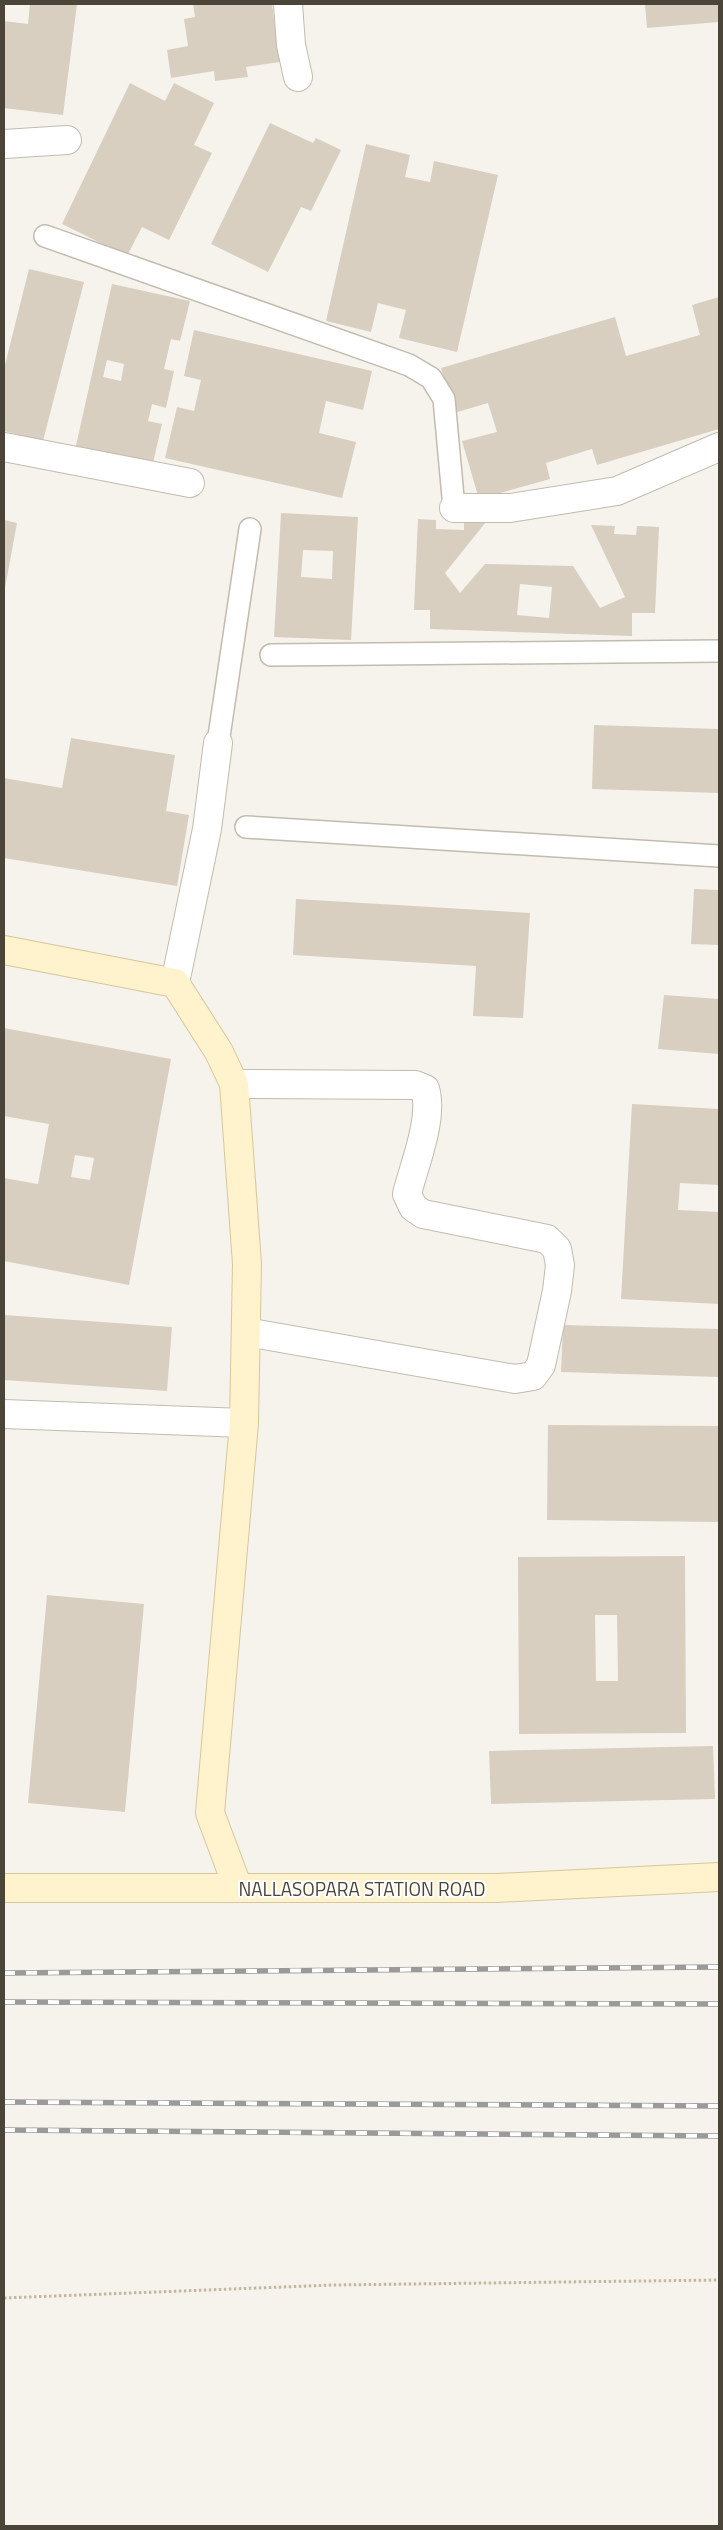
<svg xmlns="http://www.w3.org/2000/svg" width="723" height="2530" font-family="'Titillium Web',sans-serif">
  <style>
    .building { fill: #d8cfc1; fill-rule: evenodd }
    .lines { fill: none; stroke-linecap: round; stroke-linejoin: round }
    .lane-casing { stroke: #c2bbae; stroke-width: 24 }
    .street-casing { stroke: #c2bbae; stroke-width: 30 }
    .secondary-casing { stroke: #d6c79b; stroke-width: 30 }
    .path { stroke: #c4b79f; stroke-width: 3; stroke-dasharray: 2.5 2.5; stroke-linecap: butt }
    .lane { stroke: #fff; stroke-width: 21 }
    .street { stroke: #fff; stroke-width: 28 }
    .secondary { stroke: #fff3cd; stroke-width: 28 }
    .rail-casing { stroke: #9a9a9a; stroke-width: 5.5 }
    .rail { stroke: #fff; stroke-width: 4; stroke-dasharray: 11; stroke-linecap: butt }
    .labels { text-anchor: middle; dominant-baseline: central; stroke-width: 4; stroke-linejoin: round; paint-order: stroke }
    .street-label { font-size: 19px; fill: #4b4439; stroke: #fff }
  </style>
  <rect width="100%" height="100%" fill="#f6f3ec"/>
  <!-- building -->
  <path class="building" d="M30,4H77L63,115L4,108V21L28,24Z
    M193,4H272L280,62L246,67L248,77L215,81L214,71L171,78L167,50L188,46L184,19L195,17Z
    M645,4H719V22L647,28Z
    M130,83L165,101L174,83L214,103L194,145L212,153L169,240L142,227L127,256L62,224Z
    M270,123L313,143L316,138L341,150L311,211L301,207L268,272L211,244Z
    M366,144L410,155L405,177L430,182L434,161L498,175L457,352L399,338L406,310L378,303L371,332L326,321Z
    M29,269L84,282L43,441L4,431V369Z
    M112,284L190,301L180,341L171,339L164,369L174,371L166,408L152,404L148,421L162,424L152,467L75,450ZM107,360L124,364L121,381L103,377Z
    M719,297V429L597,465L592,449L546,463L550,479L479,499L462,441L497,432L488,403L454,413L441,368L615,317L626,356L700,335L692,305Z
    M194,330L372,371L363,410L326,401L319,433L356,442L342,498L165,458L177,407L194,411L201,380L184,376Z
    M281,513L358,517L351,640L274,637ZM303,550L333,551L332,579L301,577Z
    M418,519L436,520V529L464,530V521L486,522L445,573L460,593L485,564L573,566L600,608L625,597L591,525L615,526L614,534L636,535L637,526L659,527L655,613H632V636L430,629V610H414ZM520,584L552,587L549,618L517,615Z
    M4,520L17,523L5,588H4Z
    M594,725L719,729V793L592,789Z
    M71,738L175,755L166,811L189,815L177,886L4,858V778L62,788Z
    M694,889L719,890V945L691,944Z
    M296,899L530,913L523,1018L473,1016L476,966L293,955Z
    M664,995L719,999V1054L658,1049Z
    M4,1028L171,1059L129,1285L4,1261V1178L38,1184L49,1124L4,1116ZM75,1155L94,1158L90,1180L71,1177Z
    M632,1104L719,1109V1185L680,1183L678,1210L719,1212V1304L621,1299Z
    M4,1315L172,1327L167,1391L4,1380Z
    M563,1325L719,1329V1377L561,1372Z
    M548,1425L719,1426V1522L547,1520Z
    M685,1556L686,1733L519,1734L518,1557ZM595,1615H617L618,1681H596Z
    M47,1595L144,1604L125,1812L28,1803Z
    M713,1746L715,1799L491,1804L489,1751Z"/>
  <g class="lines">
    <defs>
      <path id="lane" d="M45,236L409,365L431,378L444,399L454,508
        M271,655L719,651
        M218,743L250,529
        M246,827L719,856"/>
      <path id="street" d="M288,4L291,45L298,77
        M4,144L67,140
        M4,447L190,483
        M454,508H510L617,491L719,447
        M175,983L207,829L218,743
        M234,1084L415,1085L425,1089C434,1118 414,1165 407,1194L413,1207L423,1214L547,1239L557,1249L560,1265L557,1291L541,1365L533,1376L515,1379L246,1332
        M4,1414L244,1423"/>
      <path id="secondary" d="M4,950L175,983L219,1052L234,1084L247,1264L244,1423L210,1813L238,1888
        M4,1888H497L719,1877"/>
    </defs>
    <!-- lane casing -->
    <use href="#lane" class="lane-casing"/>
    <!-- street casing -->
    <use href="#street" class="street-casing"/>
    <!-- secondary casing -->
    <use href="#secondary" class="secondary-casing"/>
    <!-- path -->
    <path class="path" d="M4,2298L333,2285L719,2280"/>
    <!-- lane -->
    <use href="#lane" class="lane"/>
    <!-- street -->
    <use href="#street" class="street"/>
    <!-- secondary -->
    <use href="#secondary" class="secondary"/>
    <defs>
      <path id="rail" d="M4,1973L719,1967
        M4,2002L719,2004
        M4,2102L719,2106
        M4,2130L719,2136"/>
    </defs>
    <!-- rail casing -->
    <use href="#rail" class="rail-casing"/>
    <!-- rail -->
    <use href="#rail" class="rail"/>
  </g>
  <g class="labels">
    <!-- street labels -->
    <g class="street-label">
      <text x="362" y="1888">NALLASOPARA STATION ROAD</text>
    </g>
  </g>
  <!-- border -->
  <rect width="723" height="2530" fill="none" stroke="#4b4439" stroke-width="10"/>
</svg>
